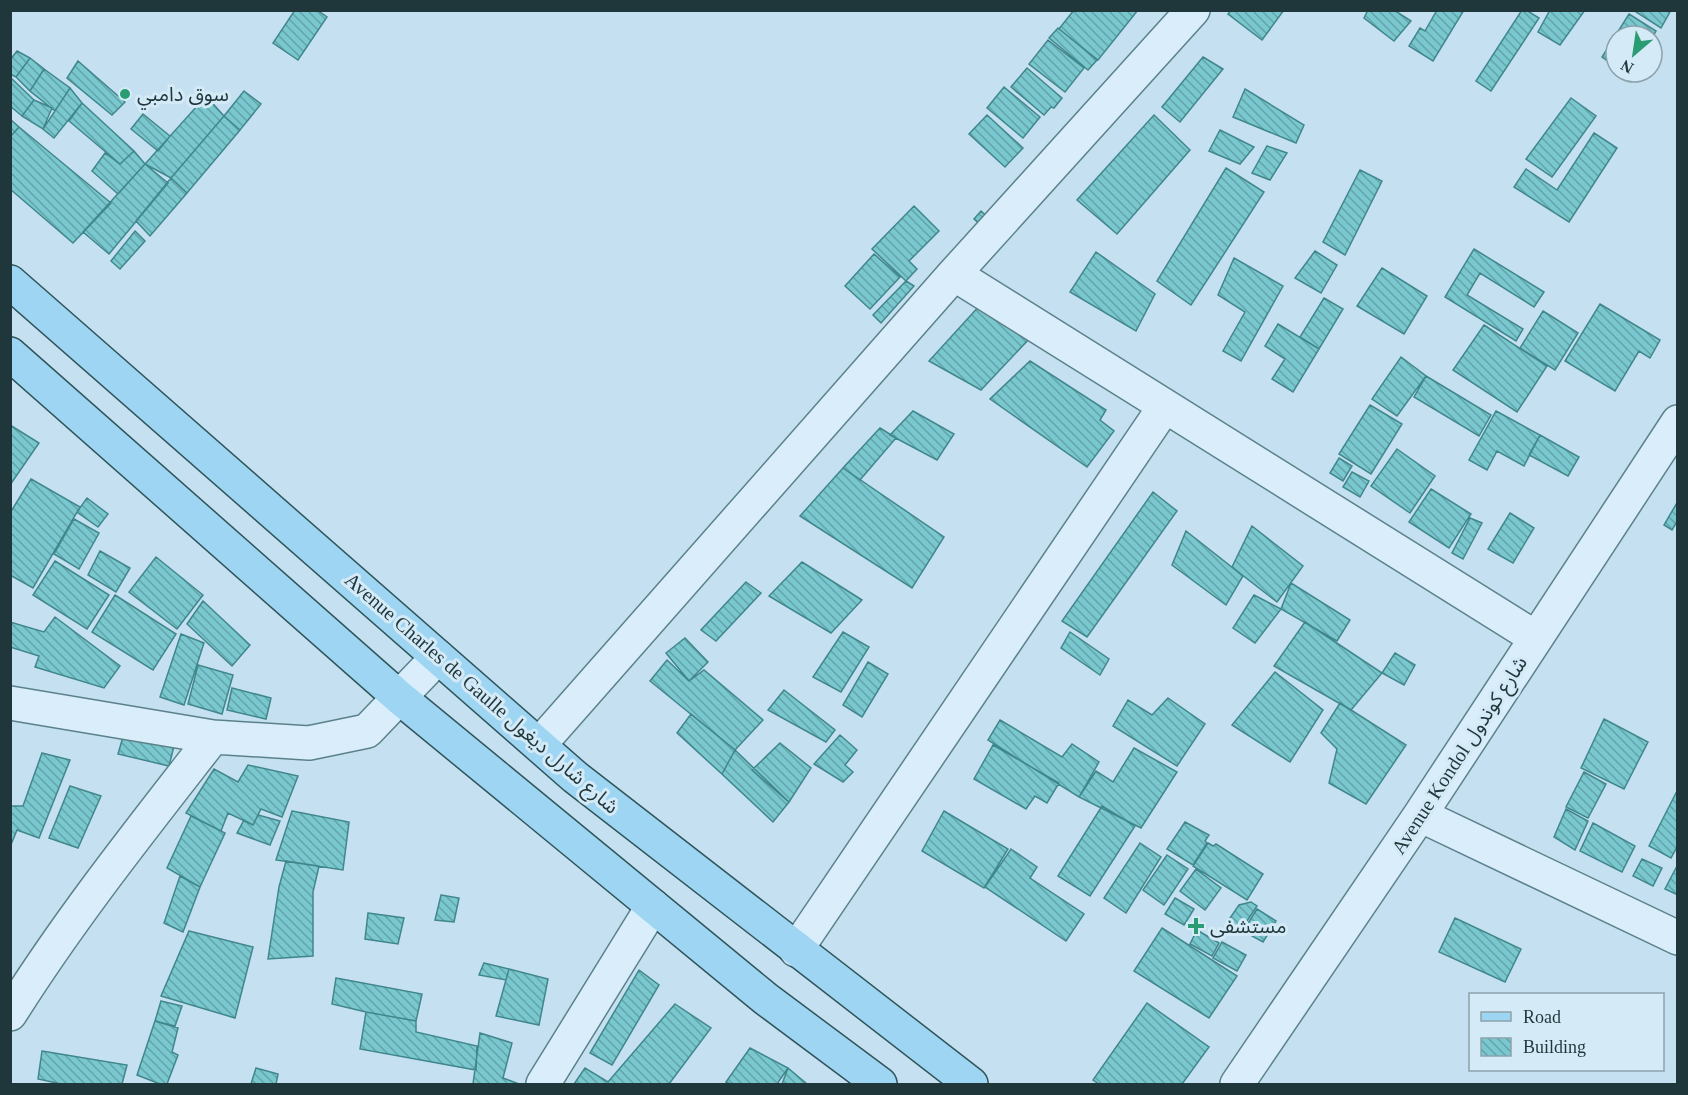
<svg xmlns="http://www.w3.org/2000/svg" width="1688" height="1095" font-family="'Times New Roman','Noto Sans Arabic',serif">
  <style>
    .building { fill: url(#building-back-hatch); stroke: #40878b; stroke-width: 1.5 }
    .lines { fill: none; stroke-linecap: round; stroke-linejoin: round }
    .minor-casing { stroke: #5b828b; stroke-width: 36 }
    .major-casing { stroke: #2f5459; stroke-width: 36 }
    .minor { stroke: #d9eefa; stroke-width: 33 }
    .major { stroke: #9dd5f3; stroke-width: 33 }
    .poi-dot { fill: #299c74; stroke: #d5eaf7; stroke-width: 2 }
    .labels { text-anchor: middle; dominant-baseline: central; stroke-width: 6; stroke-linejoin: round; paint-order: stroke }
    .poi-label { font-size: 20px; fill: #1f373b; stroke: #d5eaf7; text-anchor: start }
    .street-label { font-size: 20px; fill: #1f373b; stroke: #d5eaf7 }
  </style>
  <defs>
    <pattern id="building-back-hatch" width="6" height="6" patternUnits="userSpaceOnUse" patternTransform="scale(1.5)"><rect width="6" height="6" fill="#7ac8cf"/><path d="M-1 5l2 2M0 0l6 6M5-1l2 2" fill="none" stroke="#63a3a9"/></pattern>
  </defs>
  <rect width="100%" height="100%" fill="#c5e0f0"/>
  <!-- building -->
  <path class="building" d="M295,10H317L327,17L298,60L273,43Z
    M1074,10H1138L1098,60L1059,29Z
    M1231,10H1284L1262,40L1228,14Z
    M1368,10H1394L1411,21L1394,41L1364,18Z
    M1437,10H1464L1433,61L1409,46L1420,28L1425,31Z
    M1522,10H1526L1539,18L1491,91L1476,81Z
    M1550,10H1585L1560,45L1538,32Z
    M1633,10H1671L1661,28Z
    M1629,14L1656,31L1652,38V36H1616V67L1602,57Z
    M1058,28L1097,60L1088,70L1049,38Z
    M1048,40L1084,68L1065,92L1029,64Z
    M17,51L30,58L16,77L10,74V60Z
    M1203,57L1223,69L1180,122L1162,107Z
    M30,58L44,69L30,91L16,77Z
    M78,61L125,102L112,115L67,78Z
    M1027,68L1062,98L1054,108L1051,107L1044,115L1011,87Z
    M44,69L70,88L55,111L30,91Z
    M10,77L34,100L22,116L10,106Z
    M1004,87L1040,117L1023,138L987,108Z
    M70,88L82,103L54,138L43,129Z
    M1245,89L1304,125L1296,143L1233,117Z
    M244,91L261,104L240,130L224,116Z
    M206,96L224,116L171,178L145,164Z
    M1571,98L1596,116L1552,177L1526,159Z
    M34,100L52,108L43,129L22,116Z
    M82,103L134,151L120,164L69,121Z
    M143,114L170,136L158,151L131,129Z
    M987,115L1023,148L1005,167L969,134Z
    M1154,115L1190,150L1117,234L1077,200Z
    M224,116L240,130L187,193L171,178Z
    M10,119L19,127L10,137Z
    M19,127L111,203L73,243L10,189V137Z
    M1220,130L1254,147L1240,164L1209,151Z
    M1594,133L1617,148L1569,222L1514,187L1526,169L1557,190Z
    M1267,146L1287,153L1270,180L1252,173Z
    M134,151L145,164L118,194L92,171L105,153L120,164Z
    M145,164L168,183L109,254L83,232Z
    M1226,168L1264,192L1191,305L1157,281Z
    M1360,170L1382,181L1345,255L1323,242Z
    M171,178L187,193L150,236L136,221Z
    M914,206L939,231L909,261L917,269L906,281L872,249Z
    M981,211L992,221L985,229L974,219Z
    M135,231L145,241L120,269L111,261Z
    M1474,249L1544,292L1534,307L1480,273L1467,295L1523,329L1516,341L1445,297Z
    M1315,251L1337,265L1321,293L1295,278Z
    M1096,252L1155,294L1136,331L1070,292Z
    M874,254L900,277L870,309L845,286Z
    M1234,258L1283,286L1241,361L1223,351L1245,312L1218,295Z
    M1382,268L1427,296L1404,334L1357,306Z
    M906,281L914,286L881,323L873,315Z
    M1324,298L1343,309L1319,349L1300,337Z
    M982,303L1030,338L981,390L929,361Z
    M1600,304L1660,340L1650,358L1639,351L1615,391L1565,361Z
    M1543,311L1578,333L1555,370L1520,348Z
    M1278,324L1319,349L1293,392L1272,379L1285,359L1265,346Z
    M1484,325L1547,366L1517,412L1453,370Z
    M1401,357L1426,376L1397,416L1372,399Z
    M1030,361L1106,410L1100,420L1114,431L1087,467L990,399Z
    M1426,376L1491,415L1479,436L1414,397Z
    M1370,405L1402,424L1371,474L1339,454Z
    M913,411L954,434L937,460L890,435Z
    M1496,411L1540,435L1524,466L1497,451L1487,470L1469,460Z
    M10,425L39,443L10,485Z
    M880,428L896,438L860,480L843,468Z
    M1540,435L1579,457L1568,476L1529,455Z
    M1397,449L1435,476L1410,513L1371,486Z
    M1339,458L1352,466L1343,481L1330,473Z
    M843,468L944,537L912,588L800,516Z
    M1352,472L1369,481L1360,497L1343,487Z
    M31,479L80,507L33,588L10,575V513Z
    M1431,489L1471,514L1449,548L1409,522Z
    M1153,492L1177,511L1087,637L1062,621Z
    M87,498L108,514L98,527L77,512Z
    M1678,501V520L1672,530L1664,525Z
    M1510,513L1534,528L1513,563L1488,549Z
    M1470,518L1482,523L1463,559L1452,553Z
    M74,519L99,533L79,569L54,554Z
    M1252,526L1303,566L1277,602L1232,567Z
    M1186,531L1243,576L1226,605L1172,565Z
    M100,551L130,568L116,592L88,575Z
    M156,557L203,595L177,629L129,592Z
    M55,561L109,595L87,629L33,595Z
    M802,562L862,600L831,633L769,596Z
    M746,582L761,593L716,641L701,630Z
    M1291,583L1350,620L1337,641L1281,609Z
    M115,595L176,634L153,670L92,632Z
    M1254,595L1281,609L1255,643L1233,628Z
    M203,601L250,645L232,666L187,624Z
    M55,617L120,666L104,688L35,667L39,656L10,647V622L44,632Z
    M1305,622L1382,673L1351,710L1274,666Z
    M843,632L869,647L841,692L813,677Z
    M1070,632L1109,659L1100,675L1061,648Z
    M181,634L204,643L184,705L160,697Z
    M685,638L708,662L689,681L666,653Z
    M1395,653L1415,665L1404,685L1382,673Z
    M667,660L689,681L704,670L763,720L735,750L650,681Z
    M868,662L888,674L862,717L843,705Z
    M198,665L233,675L222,714L188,704Z
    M1275,672L1323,710L1290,762L1232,725Z
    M232,688L271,698L266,719L227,710Z
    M784,690L835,730L826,742L768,710Z
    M1168,698L1205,724L1177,766L1113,726L1128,700L1152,715Z
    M1340,703L1406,745L1366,804L1329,783L1337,749L1321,733Z
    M691,714L735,750L722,774L677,733Z
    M1604,719L1648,742L1624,789L1581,768Z
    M1000,720L1062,757L1072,744L1099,762L1079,797L988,740Z
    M125,730L175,742L169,766L118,754Z
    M840,735L857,750L845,765L853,772L843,782L814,764Z
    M780,743L811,768L789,802L752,770Z
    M993,745L1059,783L1047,803L1035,796L1026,809L974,779Z
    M1134,748L1177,772L1141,828L1079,797L1096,771L1113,782Z
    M735,750L789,802L773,822L722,774Z
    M42,753L70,760L39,838L17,830L10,847V806H23Z
    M248,765L298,776L282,817L261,809L253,825L228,813L221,831L186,813L214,769L238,782Z
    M1584,772L1606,784L1588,818L1566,807Z
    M70,786L101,796L78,848L49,838Z
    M1678,789V845L1671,858L1649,846Z
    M1102,806L1135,826L1090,896L1058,876Z
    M1566,809L1588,821L1575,850L1554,837Z
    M292,811L349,822L343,870L276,860Z
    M944,811L1008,849L984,888L922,851Z
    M258,815L280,821L270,845L237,833L244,820L253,825Z
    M191,816L225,833L200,887L167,868Z
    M1185,822L1209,835L1205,841L1207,843L1193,865L1167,849Z
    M1593,823L1635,846L1622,872L1580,851Z
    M1140,843L1161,857L1126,913L1104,898Z
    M1208,843L1213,846L1216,844L1263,874L1247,900L1193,866Z
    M1011,849L1037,867L1030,878L1084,914L1066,941L985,887Z
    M1167,855L1188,869L1164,905L1143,890Z
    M1642,859L1662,868L1653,886L1633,876Z
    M286,861L319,866L313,892V956L268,959L279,887Z
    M1678,864V895L1665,889Z
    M1196,869L1221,888L1205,910L1180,891Z
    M180,876L200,887L183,932L164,923Z
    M441,895L459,898L454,922L435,920Z
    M1175,898L1194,909L1184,925L1165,914Z
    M1251,902L1257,906L1241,930L1228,921L1239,905Z
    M1257,909L1276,921L1263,942L1243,931Z
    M368,913L404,918L398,944L365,939Z
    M1455,918L1521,949L1505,982L1439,952Z
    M1162,928L1237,976L1209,1018L1134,971Z
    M1197,930L1219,943L1212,956L1190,944Z
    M189,931L253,947L235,1018L161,996Z
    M1222,942L1246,955L1237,971L1213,958Z
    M484,963L509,969L506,980L479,975Z
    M509,969L548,979L539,1025L496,1016Z
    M639,970L659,985L612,1065L590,1053Z
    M336,978L422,994L416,1021L366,1012L332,1004Z
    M161,1001L182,1006L175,1026L155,1021Z
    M1147,1003L1209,1047L1182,1084H1099L1093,1080Z
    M675,1004L711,1028L669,1084H574L585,1068L608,1082Z
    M366,1012L416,1021V1032L477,1046L476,1070L360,1049Z
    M155,1021L178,1028L172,1052L178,1055L167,1084H160L137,1075Z
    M480,1033L512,1043L503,1078L519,1084H473Z
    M750,1048L788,1068L777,1084H730L726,1082Z
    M42,1051L127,1065L122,1084H61L38,1079Z
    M256,1068L278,1074L276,1084H251Z
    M788,1068L807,1084H782Z"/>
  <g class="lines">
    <defs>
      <path id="minor" d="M954,274L1536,638
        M10,703L213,737L309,743L367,731L438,657
        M539,745L954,274L1193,10
        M1420,815L1678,938
        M796,950L1165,406
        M10,1014C71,917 143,827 213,737
        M543,1084L653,906
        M1237,1084L1420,815L1678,422"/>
      <path id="major" d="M10,282L575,777L971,1084
        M10,354L400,698L766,999L880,1084"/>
    </defs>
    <!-- minor casing -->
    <use href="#minor" class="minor-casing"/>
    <!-- major casing -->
    <use href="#major" class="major-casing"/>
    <!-- minor -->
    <use href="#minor" class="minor"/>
    <!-- major -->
    <use href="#major" class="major"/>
  </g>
  <!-- markers -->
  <g class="poi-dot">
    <circle cx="125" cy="94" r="6"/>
    <path d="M1193 917h6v6h6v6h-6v6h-6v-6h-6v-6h6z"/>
  </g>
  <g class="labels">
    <!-- poi labels -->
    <g class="poi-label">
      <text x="137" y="94">سوق دامبي</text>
      <text x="1210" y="926">مستشفى</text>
    </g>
    <!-- street labels -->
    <g class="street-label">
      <text transform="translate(482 693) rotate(41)">Avenue Charles de Gaulle شارع شارل ديغول</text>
      <text transform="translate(1459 755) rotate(-57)">Avenue Kondol شارع كوندول</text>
    </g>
  </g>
  <!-- border -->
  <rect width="1688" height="1095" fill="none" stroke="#1f373b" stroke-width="24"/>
  <!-- legend -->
  <rect x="1469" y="993" width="195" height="78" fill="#d5eaf7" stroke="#8ca2ac" stroke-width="1.5"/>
  <rect x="1481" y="1012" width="30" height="9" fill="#9dd5f3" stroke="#8ca2ac" stroke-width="1.5"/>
  <text x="1523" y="1023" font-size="18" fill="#1f373b">Road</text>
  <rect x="1481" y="1038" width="30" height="18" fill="url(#building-back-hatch)" stroke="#8ca2ac" stroke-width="1.5"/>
  <text x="1523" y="1053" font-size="18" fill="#1f373b">Building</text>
  <!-- north arrow -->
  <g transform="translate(1634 54) rotate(209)"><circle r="28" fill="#d5eaf7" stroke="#8ca2ac" stroke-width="1.5"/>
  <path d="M0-4.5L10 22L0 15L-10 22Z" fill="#299c74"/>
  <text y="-9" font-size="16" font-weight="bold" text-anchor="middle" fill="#1f373b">N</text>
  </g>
</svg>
